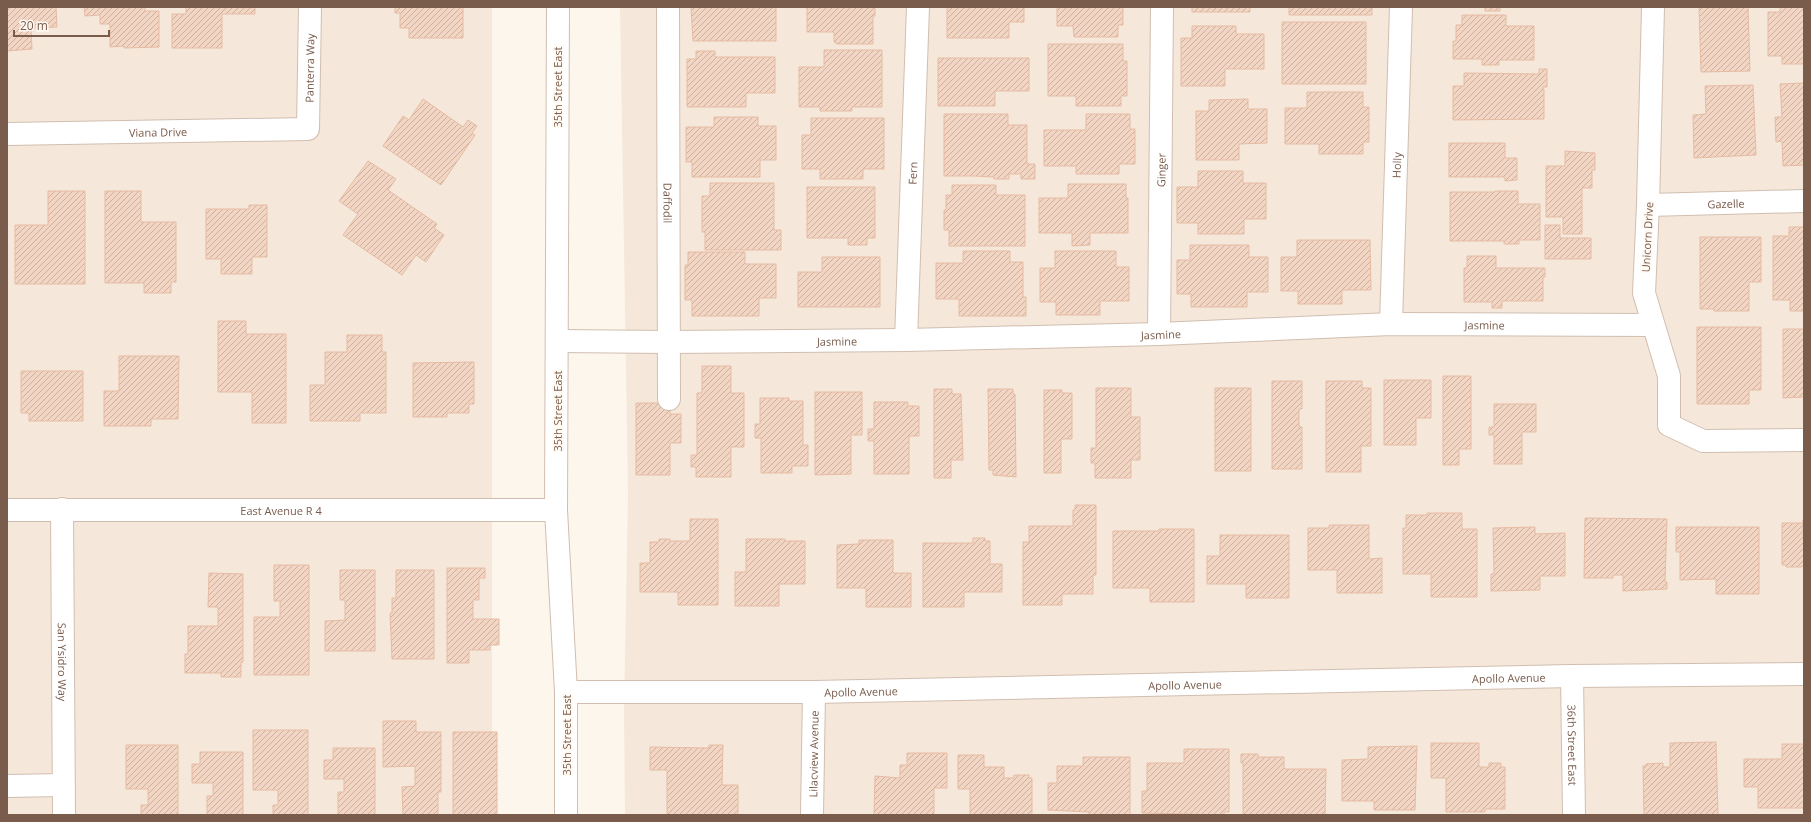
<svg xmlns="http://www.w3.org/2000/svg" width="1811" height="822" font-family="'Open Sans',sans-serif">
  <style>
    .residential { fill: #f5e8da }
    .building { fill: url(#building-hatch); stroke: #e6bba3 }
    .lines { fill: none; stroke-linecap: round; stroke-linejoin: round }
    .minor-casing { stroke: #d1beb0; stroke-width: 24 }
    .minor { stroke: #fff; stroke-width: 22 }
    .labels { text-anchor: middle; dominant-baseline: central; stroke-width: 4; stroke-linejoin: round; paint-order: stroke }
    .street-label { font-size: 11px; fill: #7a5c4d; stroke: #fffaf3 }
  </style>
  <defs>
    <pattern id="building-hatch" width="6" height="6" patternUnits="userSpaceOnUse"><rect width="6" height="6" fill="#f3d5c3"/><path d="M-1 1l2-2M0 6l6-6M5 7l2-2" fill="none" stroke="#cab0a1"/></pattern>
  </defs>
  <rect width="100%" height="100%" fill="#fdf6ec"/>
  <!-- residential -->
  <path class="residential" d="M7,7H492V815H7Z
    M620,7H1804V815H625L624,713L628,493Z"/>
  <!-- building -->
  <path class="building" d="M7,7H56L57,27L31,28L32,49L7,51Z
    M84,7H145V11H159V47L124,48V46L110,47V24H100V15L85,16Z
    M186,7H255V14H222V48H172V14H186Z
    M395,7H463V38H409V28H400V13H395Z
    M691,7H776V41H693Z
    M807,7H875V16H873V44H836V42H834V32H807Z
    M947,7H1024V22H1009V38H947Z
    M1057,7H1123V25H1118V37H1074L1073,26H1057Z
    M1192,7H1250V12H1192Z
    M1289,7H1372V15H1289Z
    M1485,7H1500V11H1485Z
    M1699,7H1748L1750,71L1701,72Z
    M1780,7H1804V64H1782V56H1768V12H1780Z
    M1462,15H1506V26H1534V60H1499V65H1482V59H1453V41H1456V25H1462Z
    M1282,22H1366V84H1282Z
    M1192,26H1236V34H1264V69H1225V86H1181V38H1192Z
    M1048,44H1123V61H1127V96H1121V106H1076V96H1048Z
    M824,50H882V107H852V111H820V107H799V67H824Z
    M696,51H715V57H775V93H746V107H687V59H696Z
    M938,58H1029V91H995V106H938Z
    M1539,69H1547V87H1543V89H1544V119L1453,120V86H1464V73L1539,74Z
    M1804,83V165L1783,166L1782,141L1776,142L1775,117H1782L1780,84Z
    M1753,85L1756,155L1694,158L1693,115L1706,114L1705,86Z
    M1307,92H1363V107H1369V142H1363V154H1319V144H1285V108H1307Z
    M423,99L463,127L468,120L477,126L472,133L475,135L441,185L383,146L403,116L409,120Z
    M1248,99V109H1267V143L1239,144V160H1196V111H1209V100Z
    M944,114H1008V125H1027V164H1035V179H1021V174H1009V179H994V177L973,176H944Z
    M1086,114H1130V129H1135V164H1119V174H1076V166H1044V130H1086Z
    M714,117H758V126H776V160H760V177H692V162H686V127H714Z
    M811,118H884V169H863V179H820V169H802V135H811Z
    M1449,143H1505V158H1517V180L1505,181V177H1449Z
    M1565,151L1595,153V170H1592V188H1582V234H1563V217H1546V166H1565Z
    M368,161L396,179L388,190L437,224L434,228L444,235L426,262L416,255L402,275L343,235L358,214L339,201Z
    M1198,171H1243V183H1266V219H1244V234H1198V223H1177V187H1198Z
    M710,183H774V230H781V250H705V232H702V196H710Z
    M1068,184H1126V198H1128V233H1090V245L1072,246V233H1039V198H1068Z
    M952,185H996V195H1025V246H949V230H944V210H946V195H952Z
    M807,187H875V238H867V245H848V238H807Z
    M48,191H85V284H15V225H48Z
    M105,191H141V222H176V282H171V293H144V283H105Z
    M1495,191H1518V204H1540V240H1519V244H1504V241H1450V192H1495Z
    M249,205H267V257H252V274H221V259H206V209H249Z
    M1545,225H1560V238H1591V259H1545Z
    M1789,227H1804V311H1790V300H1773V236H1789Z
    M1700,237H1761V282H1749V311H1714V309H1700Z
    M1297,240H1370L1371,290H1342V304H1298V291H1281V257H1297Z
    M1190,245H1249V257H1268V292H1247V307H1191V294H1177V260H1190Z
    M963,251H1010V262H1023V297H1026V316H959V299H936V263H963Z
    M1055,251H1116V267H1129V301H1100V315H1056V302H1040V268H1055Z
    M688,252H745V264H776V298H759V316H692V300H685V265H688Z
    M1467,256H1496V268H1545V277H1543V301H1502V308H1492V302H1464V268H1467Z
    M822,257H880V307H798V272H822Z
    M218,321H246V334H286V423H252V392H218Z
    M1697,327H1761V390H1749V404H1697Z
    M1783,329H1804V397L1783,398Z
    M347,335H382V352H386V413H360V421H310V385H325V352H347Z
    M119,356H179L178,419H151V426H104V391H119Z
    M474,362V404H469V413H447V417H413V363Z
    M702,366H731V393H744V447H731V477H696V467H691V455H697V393H702Z
    M21,371H83V421H29V413H21Z
    M1443,376H1471V449H1459V465H1443Z
    M1384,380H1431V418H1416V445H1384Z
    M1272,381H1302V409H1299V427H1302V469H1272Z
    M1326,381H1362V388H1371V446H1361V472H1326Z
    M1096,388H1131V417H1140V460H1131V478H1095V463H1091V448H1096Z
    M1215,388H1251V471H1215Z
    M934,389H952V394H961L963,460H951V478H934Z
    M988,389H1013V394H1015L1016,477L993,475V470H989Z
    M1044,390H1062V393H1072V439H1061V473H1044Z
    M815,392H862V435H851V474L815,475Z
    M760,398H789V401H803V445H808V466H792V473H761V438H755V424H760Z
    M874,402H908V406H919V436H909V474H874V441H868V429H874Z
    M636,403H670V414H681V443H670V475H636Z
    M1494,404H1536V432H1522V464H1494V435H1489V427H1494Z
    M1075,505H1096V575H1093V594H1062V605H1023V542H1029V526H1073V510H1075Z
    M1427,513H1462V529H1477V597H1431V574H1403V528H1406V515H1427Z
    M1585,518L1667,519L1665,582H1667V589L1623,591V575H1613V578H1584Z
    M690,519H718V605H678V592H640V563H650V542H659V539H670V541H690Z
    M1803,520L1804,566H1802V567H1786V565H1782V523H1803Z
    M1329,525H1369V559L1382,558V593H1337V570H1308V528H1329Z
    M1535,527V534L1565,533V576H1540V590L1491,591V574H1494L1493,528Z
    M1676,527H1759V594H1716V579L1680,580V552H1676Z
    M1159,529H1194V602H1150V588H1113V531H1159Z
    M1220,535H1289V598H1246V584H1207V556H1220Z
    M973,538H985V541H990V564H1002V592H964V607H923V543H973Z
    M746,539H785V541H805V584H779V606H735V572H746Z
    M859,540H893V573H911V607H866V588H837V545L859,544Z
    M274,565H309V675H254V617H280V601H274Z
    M447,568H485V578H479V600H473V619H499V645H490V650H469V663H447Z
    M340,570H375V651H325V621L345,620V600H340Z
    M396,570H434V659H392L390,613H392V598H396Z
    M209,573L243,574V662H241V677H221V673H185V654H188V626H218V607H208Z
    M383,721H416V732H441V792H438V815H403L402,787L415,786V766L383,767Z
    M253,730H308V815H273V805H278V790H253Z
    M453,732H497V815H453Z
    M1716,742L1718,815H1644L1643,766H1646V764L1663,763V767H1670V743Z
    M1431,743H1479V767H1489V763H1501V767H1505V809H1485V812H1446V778H1431Z
    M1782,744H1804V808H1758V787H1744V759H1782Z
    M126,745H178V815H141V805H148V789H126Z
    M709,745H723L722,785H738V815H667V770H650V747L709,748Z
    M1417,746L1415,810H1374V801H1342V760L1368,759V747Z
    M333,748H375V815H338V792H344V779H324V760H333Z
    M1184,749H1229V812H1224V815L1142,813V791H1147V763H1184Z
    M200,752H243V815H207V796H213V783H192V764H200Z
    M907,753H947V788H934V815H874L875,776L900,778V765H907Z
    M1241,754H1258V757H1284V769H1326L1325,815H1243V763H1241Z
    M958,755H984V767H1004V778H1014V775H1029V778H1032V815H970V789H958Z
    M1083,757H1130V815H1089V812L1048,810V783H1057V766H1083Z"/>
  <g class="lines">
    <defs>
      <g id="minor">
        <path d="M558,7L556,510L566,692V815"/>
        <path id="s1" d="M668,7L669,399"/>
        <path d="M1653,7L1648,205L1644,293L1669,376V425L1703,441L1804,440"/>
        <path id="s2" d="M7,134L308,129L310,7"/>
        <path id="s3" d="M1648,205L1804,201"/>
        <path id="s4" d="M1391,324L1401,7"/>
        <path id="s5" d="M1159,334L1162,7"/>
        <path id="s6" d="M906,340L918,7"/>
        <path id="s7" d="M557,341L669,342L906,340L1159,334L1391,324L1652,325"/>
        <path id="s8" d="M62,509L64,815"/>
        <path id="s9" d="M7,510H556"/>
        <path id="s10" d="M1572,676L1574,815"/>
        <path id="s11" d="M566,692H814L1572,676L1804,674"/>
        <path d="M7,786L63,785"/>
        <path id="s12" d="M812,815L814,692"/>
      </g>
    </defs>
    <!-- minor casing -->
    <use href="#minor" class="minor-casing"/>
    <!-- minor -->
    <use href="#minor" class="minor"/>
  </g>
  <g class="labels">
    <!-- street labels -->
    <g class="street-label">
      <text stroke="none"><textPath href="#s2" startOffset="362">Panterra Way</textPath></text>
      <text transform="translate(557 87) rotate(-90)">35th Street East</text>
      <text stroke="none"><textPath href="#s2" startOffset="151">Viana Drive</textPath></text>
      <text stroke="none"><textPath href="#s4" startOffset="159">Holly</textPath></text>
      <text stroke="none"><textPath href="#s5" startOffset="164">Ginger</textPath></text>
      <text stroke="none"><textPath href="#s6" startOffset="167">Fern</textPath></text>
      <text stroke="none"><textPath href="#s1" startOffset="196">Daffodil</textPath></text>
      <text stroke="none"><textPath href="#s3" startOffset="78">Gazelle</textPath></text>
      <text transform="translate(1647 237) rotate(-87)">Unicorn Drive</text>
      <text stroke="none"><textPath href="#s7" startOffset="928">Jasmine</textPath></text>
      <text stroke="none"><textPath href="#s7" startOffset="604">Jasmine</textPath></text>
      <text stroke="none"><textPath href="#s7" startOffset="280">Jasmine</textPath></text>
      <text transform="translate(557 411) rotate(-90)">35th Street East</text>
      <text stroke="none"><textPath href="#s9" startOffset="274">East Avenue R 4</textPath></text>
      <text stroke="none"><textPath href="#s8" startOffset="153">San Ysidro Way</textPath></text>
      <text stroke="none"><textPath href="#s11" startOffset="943">Apollo Avenue</textPath></text>
      <text stroke="none"><textPath href="#s11" startOffset="619">Apollo Avenue</textPath></text>
      <text stroke="none"><textPath href="#s11" startOffset="295">Apollo Avenue</textPath></text>
      <text transform="translate(566 735) rotate(-90)">35th Street East</text>
      <text stroke="none"><textPath href="#s10" startOffset="69">36th Street East</textPath></text>
      <text stroke="none"><textPath href="#s12" startOffset="61">Lilacview Avenue</textPath></text>
    </g>
  </g>
  <!-- border -->
  <rect width="1811" height="822" fill="none" stroke="#7a5c4d" stroke-width="16"/>
  <!-- scale -->
  <path d="M14 30v6h95v-6" fill="none" stroke="#7a5c4d" stroke-width="2"/>
  <text x="20" y="30" font-size="12" fill="#7a5c4d" stroke="#fffaf3" stroke-width="3" paint-order="stroke">20 m</text>
</svg>
